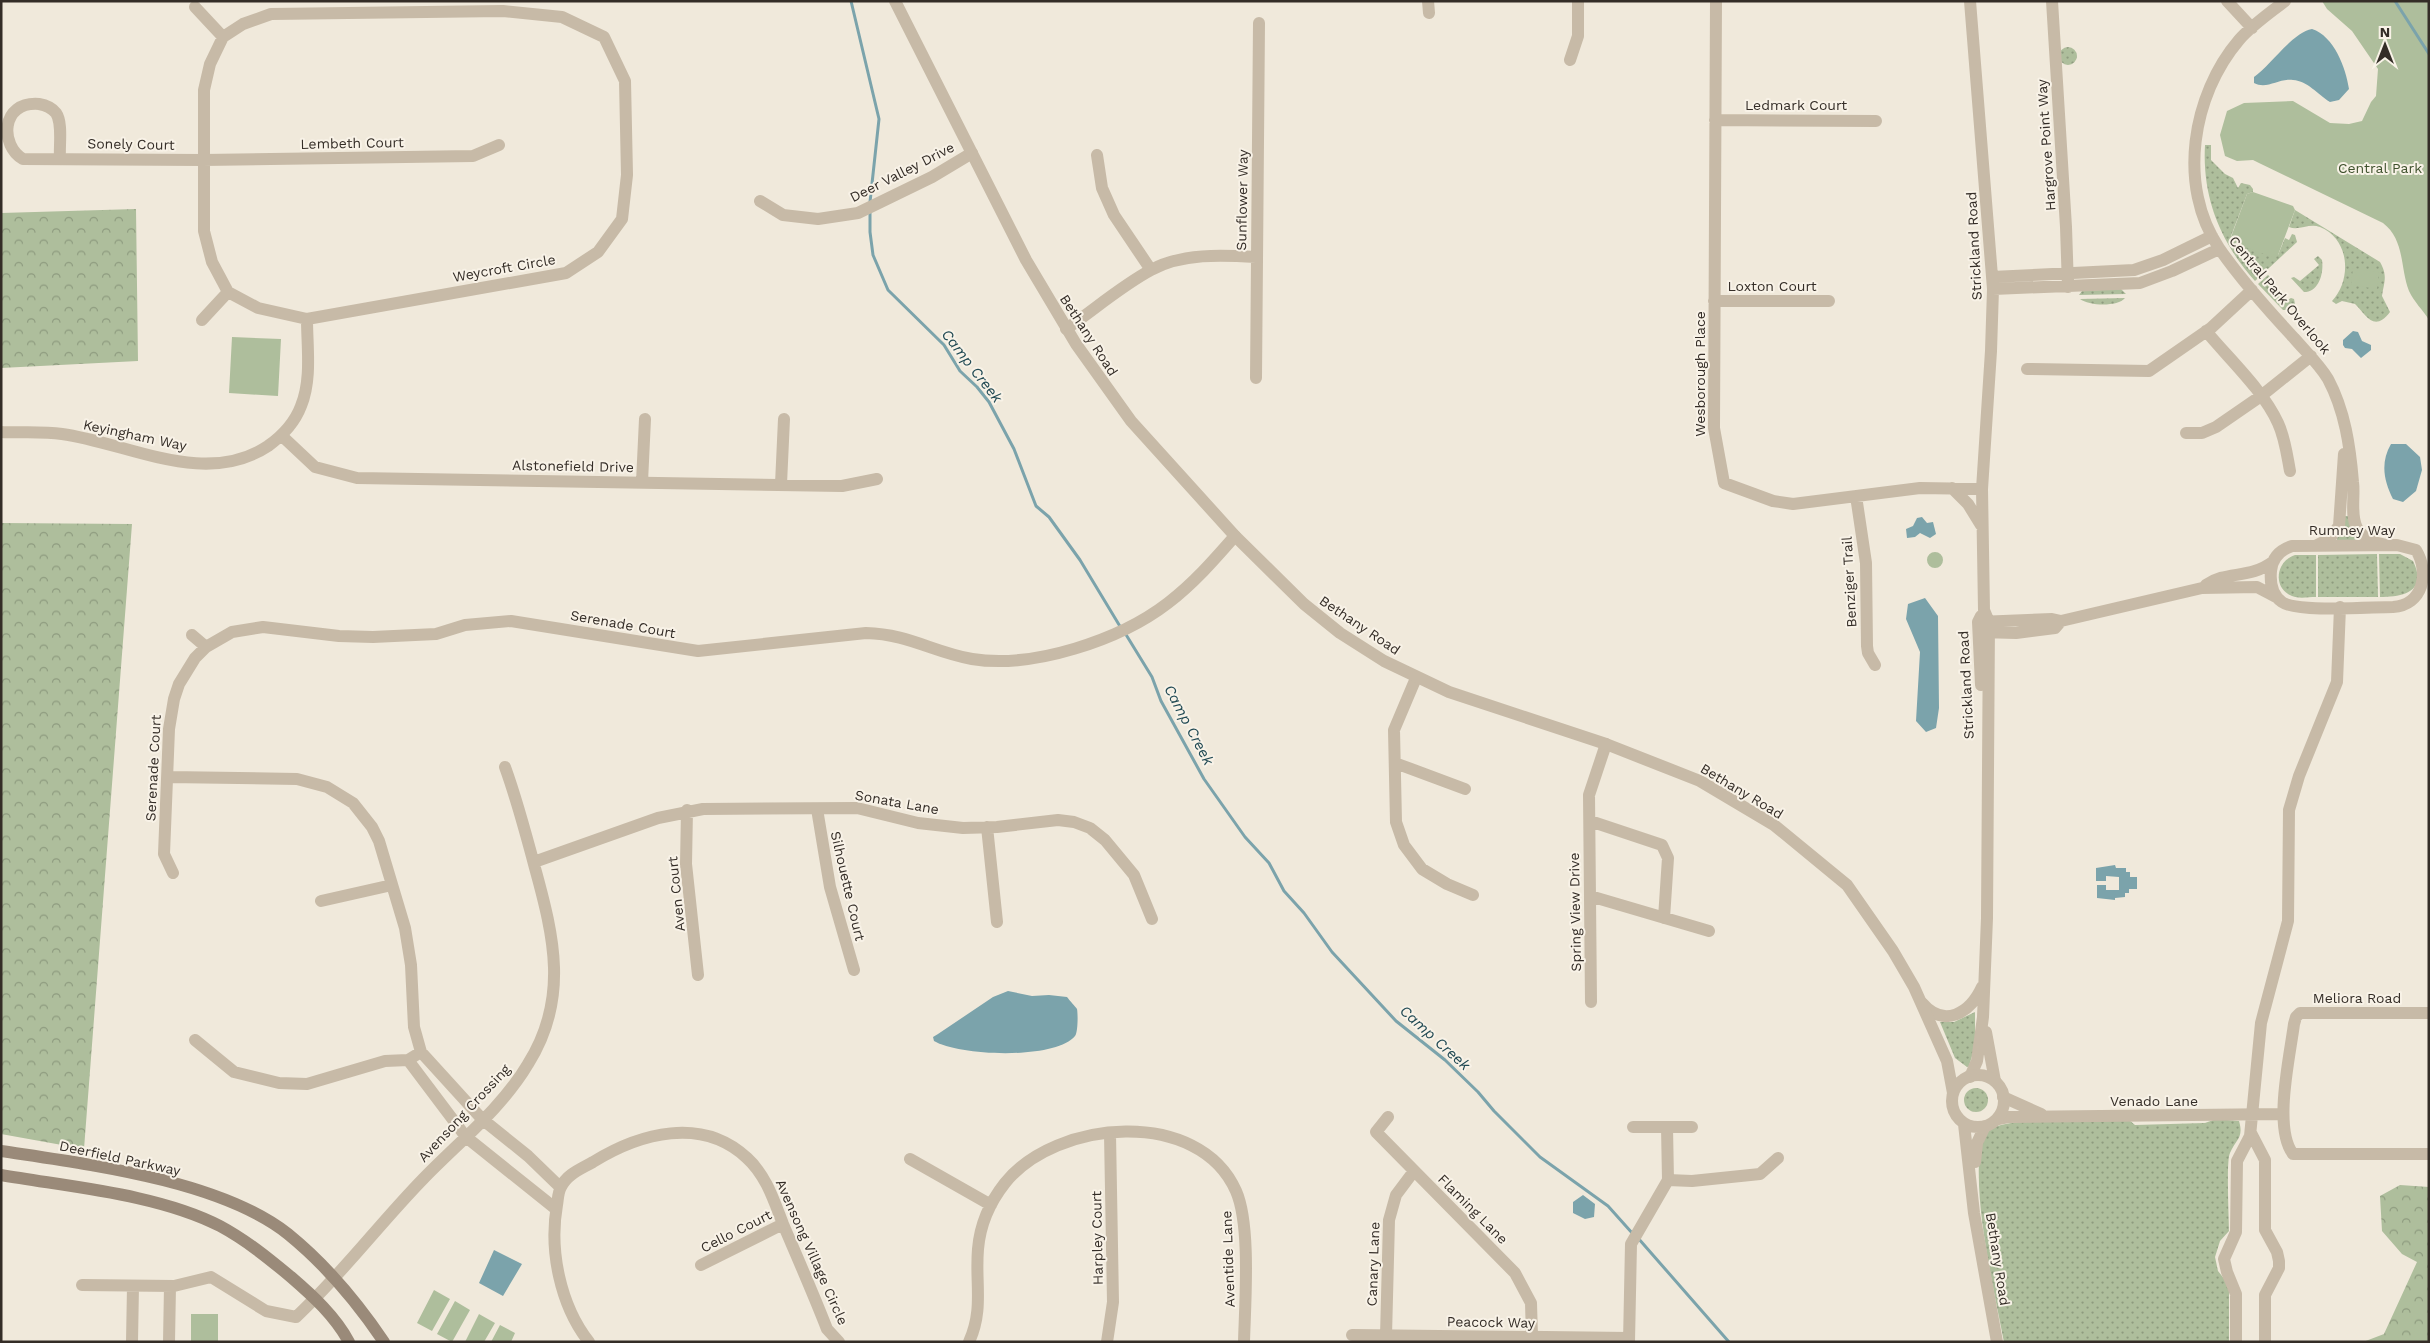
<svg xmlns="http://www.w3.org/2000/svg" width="2430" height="1343" font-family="'Work Sans',sans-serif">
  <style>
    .grass { fill: url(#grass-dots) }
    .forest { fill: url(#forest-crowns) }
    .park { fill: #aebe9c }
    .water { fill: #7ba3ab }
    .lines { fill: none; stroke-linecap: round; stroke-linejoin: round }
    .stream { stroke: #7ba3ab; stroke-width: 3 }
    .minor { stroke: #c7baa7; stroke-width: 12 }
    .tertiary { stroke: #c7baa7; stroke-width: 12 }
    .secondary { stroke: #9a8a79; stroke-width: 12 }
    .labels { text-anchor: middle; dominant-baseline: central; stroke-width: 4; stroke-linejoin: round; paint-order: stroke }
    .street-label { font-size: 14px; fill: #342d27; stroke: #f8f2e7 }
    .park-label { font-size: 14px; fill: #3f512d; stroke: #f8f2e7 }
    .water-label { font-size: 15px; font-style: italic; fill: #204953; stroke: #f8f2e7 }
  </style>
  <defs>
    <pattern id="grass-dots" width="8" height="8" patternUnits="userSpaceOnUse" patternTransform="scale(1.25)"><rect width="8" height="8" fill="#aebe9c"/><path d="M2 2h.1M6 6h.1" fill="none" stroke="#8e9b7f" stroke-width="1.8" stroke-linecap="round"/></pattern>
    <pattern id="forest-crowns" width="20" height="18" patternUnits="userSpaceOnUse" patternTransform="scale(1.25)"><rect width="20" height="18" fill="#aebe9c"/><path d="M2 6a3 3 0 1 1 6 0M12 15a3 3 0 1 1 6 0" fill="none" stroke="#8e9b7f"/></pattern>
  </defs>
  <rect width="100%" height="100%" fill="#f0e9db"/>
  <!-- grass -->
  <path class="grass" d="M2059 56a9 9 0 1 1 18 0a9 9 0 1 1-18 0Z
    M2205,145H2211V160L2225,174L2233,178L2238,188L2241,183L2250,185L2253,189V192L2247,194L2231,236L2234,243L2278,255L2285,238L2289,240L2292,234L2295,235L2297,242L2255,281C2220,242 2202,197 2205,145Z
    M2295,210L2380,262C2388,276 2384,282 2382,296L2390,312C2374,333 2366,315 2355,304L2342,301L2336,304L2332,301C2352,280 2350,239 2320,227C2309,223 2299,231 2289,227Z
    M2318,256L2322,260C2324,273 2319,292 2304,292L2291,278L2294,277L2300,281L2319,265L2314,259Z
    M2268,275L2273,279L2269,284L2284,302L2291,298L2294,299L2295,304L2289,310H2283L2258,284Z
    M2121,289L2126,294L2079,295L2082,291Z
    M2125,298C2118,307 2089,306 2080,299Z
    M2345,516H2350L2361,539L2336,542Z
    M2377,554L2378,597H2318V555Z
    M2379,554H2400L2413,561C2428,591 2404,597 2380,597Z
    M2295,555H2316V597C2308,597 2299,599 2292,596C2272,588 2276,561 2295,555Z
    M1975,1012V1046L1969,1066L1967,1067L1955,1058L1940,1022H1954Z
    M1964 1100a12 12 0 1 1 24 0a12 12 0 1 1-24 0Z
    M2216,1119L2239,1121C2244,1138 2236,1139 2230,1153C2226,1160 2229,1219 2229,1231L2220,1241L2215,1257L2218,1271L2229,1285V1342H2004C1998,1307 1958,1146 1993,1128C2015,1116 2100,1121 2129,1120L2135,1125L2205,1123Z"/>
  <!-- forest -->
  <path class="forest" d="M136,209L138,361L1,368V213Z
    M1,523L132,524L84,1149L1,1134Z
    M2400,1185L2429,1187V1341L2363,1342L2384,1334L2417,1262L2402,1254L2382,1231L2380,1196Z"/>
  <!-- park -->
  <path class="park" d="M2322,1H2429V320C2423,310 2414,302 2409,291C2400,268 2405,240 2383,223L2259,163L2253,160L2237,161L2225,156L2220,135L2227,111L2244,103L2293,101L2330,123L2349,124L2362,121L2371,102L2376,96L2378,69L2352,31L2327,9Z
    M2253,192L2293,206L2295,210L2278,255L2272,257L2234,243L2231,237L2247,194Z
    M2353,268L2379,272L2377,289L2351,285Z
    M232,337L281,339L278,396L229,393Z
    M1927 560a8 8 0 1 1 16 0a8 8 0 1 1-16 0Z
    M434,1290L450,1299L432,1331L417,1323Z
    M455,1301L470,1310L452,1342L437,1334Z
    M191,1314H218V1342H191Z
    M479,1314L495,1323L484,1342H465Z
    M500,1325L515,1333L511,1342H491Z"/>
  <!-- water -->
  <path class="water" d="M2312,29C2334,36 2346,68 2349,89L2339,100L2330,102C2317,94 2308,81 2293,80C2279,78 2267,90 2254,83V77C2271,65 2293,32 2312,29Z
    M2353,331L2358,332L2362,341L2371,345V350L2361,358L2352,349L2345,348L2343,345V340Z
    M2391,444H2406L2420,457L2422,470L2416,491L2403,502L2393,499C2384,481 2380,463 2391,444Z
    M1922,517L1927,523L1933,522L1936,534L1930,538L1920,533L1915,537L1907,538L1906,529L1913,526L1917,518Z
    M1925,598L1938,616L1939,708L1936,728L1926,732L1916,721L1920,652L1906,619L1908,604Z
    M2115,865L2116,868H2126V872H2130V877H2137V889H2129V893H2125V897L2115,898V900L2097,898V885H2106V890H2119V877L2106,876V881H2096V868Z
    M1008,991L1032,996L1049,995L1067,997C1070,1001 1075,1006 1077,1009C1078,1014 1078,1032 1075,1036C1055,1060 959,1056 934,1041L933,1037L938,1034L993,997Z
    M1583,1195L1595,1204L1594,1217L1585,1219L1573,1213V1202Z
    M494,1250L522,1264L503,1296L479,1283Z"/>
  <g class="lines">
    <!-- stream -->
    <path class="stream" d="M851,1L879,119L870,202
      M2395,1L2429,54
      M870,210V232L873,255L888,290L944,345L960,371L977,387L989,402L1014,449L1036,506L1049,517L1080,560L1121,628
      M1125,633L1152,677L1161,701L1204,779L1245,837L1269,863L1284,891L1304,913L1332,952L1396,1021L1445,1060L1478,1092L1494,1111L1540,1157L1608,1206L1633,1234
      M1638,1238L1729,1342"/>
    <!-- minor -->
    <path class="minor" d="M1428,1L1429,13
      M1716,1L1714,428L1724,483L1773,501L1793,504L1920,488L1982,489
      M2052,1L2066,227L2068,287
      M2227,1L2252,28
      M2285,1C2270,13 2252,25 2239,40C2192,95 2177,186 2219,248C2241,280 2268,310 2294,338C2306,352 2319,364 2328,379C2345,411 2350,446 2353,482C2355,496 2350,515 2357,528C2363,538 2375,543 2386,545
      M195,7L223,37
      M503,11L562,17L604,37L625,81L627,175L622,219L598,252L566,273L307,319L258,308L228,292L212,262L204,231V90L210,64L223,37L243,24L271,14Z
      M1570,60L1578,36V1
      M1715,120L1876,121
      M1097,155L1102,188L1114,215L1151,270
      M60,158C59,146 63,123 56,113C52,108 45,105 39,104C0,101 0,146 23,159L203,160L473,156L499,145
      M760,201L783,215L818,219L858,213L932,177L972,153
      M1992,277L2134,270L2163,260L2212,236
      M1993,289L2140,283L2172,271L2219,249
      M1714,301H1829
      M202,320L228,292
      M1066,329C1094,310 1121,286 1151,270C1182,253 1222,255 1256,257
      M2206,331C2229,359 2263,390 2278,423C2285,438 2287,455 2290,471
      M2027,369L2149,371L2211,328L2252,290
      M1256,378L1259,23
      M1,432C21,433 42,431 62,434C128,443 205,488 268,446C282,436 295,422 301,406C312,379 307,347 307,319
      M2186,433H2202L2216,427L2261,396L2311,356
      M282,436L315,467L357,478L842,486L877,479
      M642,482L645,419
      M781,484L784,419
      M1952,488L1968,504L1981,525
      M1856,496L1866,563L1867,646L1868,653L1875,665
      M2317,545L2329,539L2339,526L2344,454
      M2397,545L2416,550C2430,573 2423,605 2393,607C2371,607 2297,613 2282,602C2272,595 2270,582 2271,571C2272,558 2280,550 2292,546Z
      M2206,585C2227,570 2249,580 2274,561
      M1978,622L2052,619L2061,621L2202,588L2257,587L2276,597
      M1980,632L2016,633L2055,628L2061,621
      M192,635L206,647
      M1416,678L1394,730L1396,822L1404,845L1422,869L1447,884L1473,895
      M1981,685L1978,622L1981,616
      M1395,763L1465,789
      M168,777L297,779L327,787L353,803L372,827L379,841L405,928L411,965L414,1027L421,1052L482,1119L528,1156L560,1187
      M817,809L830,887L854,970
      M687,810L686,864L698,975
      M1590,821L1662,845L1668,858L1664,918
      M987,827L997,922
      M534,862L658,818L703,809L857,808L918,823L963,828L997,827L1058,820L1074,822L1090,828L1105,840L1134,875L1152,919
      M173,873L164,854L169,729L174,699L179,684L195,658L206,647L232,632L263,627L339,636L373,637L436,634L465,625L511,621L698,651L866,633C908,634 933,652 972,659C1033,669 1120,640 1168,603C1194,583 1214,560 1235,536
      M1590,896L1709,931
      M321,901L392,885
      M1591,1002L1589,795L1606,744
      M1922,1003C1944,1029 1970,1013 1982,987
      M2429,1013H2300L2296,1017L2294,1024C2290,1056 2273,1128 2293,1154H2429
      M1986,1032L1995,1081
      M195,1040L234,1072L279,1083L307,1084L385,1061L408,1060L421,1052
      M408,1060L466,1137L556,1209
      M1970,1077L1977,1061L1983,1017L1987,918L1989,622L1984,610L1982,489L1991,351L1993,289L1970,1
      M2003,1097L2041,1114
      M1388,1117L1376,1132L1515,1273L1531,1303L1532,1337
      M1998,1119L2008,1117L2283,1114
      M1633,1127H1692
      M2251,1133L2265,1160V1230L2277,1252L2279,1261V1268L2265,1295V1342
      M910,1159L991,1205
      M1668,1180L1692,1181L1760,1174L1778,1158
      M701,1265L783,1224
      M82,1285L174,1286L211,1277L266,1311L296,1317C342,1274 380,1223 424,1178C459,1142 502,1108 528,1064C569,999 554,937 535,868C526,834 517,800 505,767
      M1352,1335L1629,1338
      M1386,1336L1389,1220L1396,1195L1414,1171
      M132,1342L133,1286
      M169,1342L170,1286
      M589,1342C560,1305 549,1250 557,1205C558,1199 558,1192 561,1187C567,1174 581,1169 593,1162C640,1133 702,1116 747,1158C766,1175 774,1201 783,1224C798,1259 813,1293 827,1329L839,1342
      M969,1342C984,1309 975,1283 978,1249C980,1225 990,1202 1005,1183C1056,1119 1199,1107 1236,1191C1251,1225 1245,1303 1244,1342
      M1107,1342L1113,1302L1110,1134
      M1629,1342L1631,1244L1668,1180L1667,1127
      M2236,1342V1294L2227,1272L2224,1259L2236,1232L2237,1161L2250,1136L2261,1023L2288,921L2289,810L2299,776L2337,682L2340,607"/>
    <!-- tertiary -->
    <path class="tertiary" d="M895,1L1026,260L1076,344L1131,421L1235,536L1304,604L1340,633L1384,661L1449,692L1606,744L1700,781L1774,825L1847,885L1893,951L1914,987L1947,1061L1953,1093
      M1952 1101a26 26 0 1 1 52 0a26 26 0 1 1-52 0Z
      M1964,1124L1974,1213L1997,1342
      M1975,1162L1977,1143L1985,1126"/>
    <!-- secondary -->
    <path class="secondary" d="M1,1151C86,1164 220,1180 288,1234C325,1264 357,1302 384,1342
      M1,1175C70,1187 158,1194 220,1226C246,1240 268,1258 291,1277C313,1296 335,1316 349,1342"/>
  </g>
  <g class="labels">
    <!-- street labels -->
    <g class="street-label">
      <text x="1796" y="105">Ledmark Court</text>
      <text transform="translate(352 143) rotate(-1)">Lembeth Court</text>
      <text transform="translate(131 144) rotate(1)">Sonely Court</text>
      <text transform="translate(2046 145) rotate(-94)">Hargrove Point Way</text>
      <text transform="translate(902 172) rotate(-27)">Deer Valley Drive</text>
      <text transform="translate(1242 200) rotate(-89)">Sunflower Way</text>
      <text transform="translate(1974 246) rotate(-93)">Strickland Road</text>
      <text transform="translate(504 268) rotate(-10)">Weycroft Circle</text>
      <text x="1772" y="286">Loxton Court</text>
      <text transform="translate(2280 295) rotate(50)">Central Park Overlook</text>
      <text transform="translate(1089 335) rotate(57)">Bethany Road</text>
      <text transform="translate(1700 374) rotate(-90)">Wesborough Place</text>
      <text transform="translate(135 435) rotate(12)">Keyingham Way</text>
      <text transform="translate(573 466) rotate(1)">Alstonefield Drive</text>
      <text x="2352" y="530">Rumney Way</text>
      <text transform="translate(1849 582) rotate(-93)">Benziger Trail</text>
      <text transform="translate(623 624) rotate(10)">Serenade Court</text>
      <text transform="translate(1360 625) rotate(34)">Bethany Road</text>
      <text transform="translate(1966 685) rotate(-93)">Strickland Road</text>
      <text transform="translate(153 768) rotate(-87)">Serenade Court</text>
      <text transform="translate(1742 791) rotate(31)">Bethany Road</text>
      <text transform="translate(897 802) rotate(10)">Sonata Lane</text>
      <text transform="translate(848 886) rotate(77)">Silhouette Court</text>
      <text transform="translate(676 894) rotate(-96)">Aven Court</text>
      <text transform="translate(1575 912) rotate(-91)">Spring View Drive</text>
      <text x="2357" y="998">Meliora Road</text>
      <text x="2154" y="1101">Venado Lane</text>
      <text transform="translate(464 1113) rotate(-47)">Avensong Crossing</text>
      <text transform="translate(120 1158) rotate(12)">Deerfield Parkway</text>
      <text transform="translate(1473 1209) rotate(45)">Flaming Lane</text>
      <text transform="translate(736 1231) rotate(-27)">Cello Court</text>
      <text transform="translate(1097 1238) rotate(-91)">Harpley Court</text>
      <text transform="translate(812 1252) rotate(66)">Avensong Village Circle</text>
      <text transform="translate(1228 1259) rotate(-92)">Aventide Lane</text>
      <text transform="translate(1998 1259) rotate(81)">Bethany Road</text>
      <text transform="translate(1373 1264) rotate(-88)">Canary Lane</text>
      <text transform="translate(1491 1322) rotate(1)">Peacock Way</text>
    </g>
    <!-- park labels -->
    <g class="park-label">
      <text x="2380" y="168">Central Park</text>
    </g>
    <!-- water labels -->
    <g class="water-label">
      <text transform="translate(972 366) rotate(52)">Camp Creek</text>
      <text transform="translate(1189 725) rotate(62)">Camp Creek</text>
      <text transform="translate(1435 1038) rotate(42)">Camp Creek</text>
    </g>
  </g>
  <!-- border -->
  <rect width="2430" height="1343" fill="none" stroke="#342d27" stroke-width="5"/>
  <!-- north arrow -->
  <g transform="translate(2385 45)" stroke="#f8f2e7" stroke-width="4" paint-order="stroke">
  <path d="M0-4L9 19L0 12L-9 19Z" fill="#342d27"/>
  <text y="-8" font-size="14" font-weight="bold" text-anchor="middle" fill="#342d27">N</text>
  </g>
</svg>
